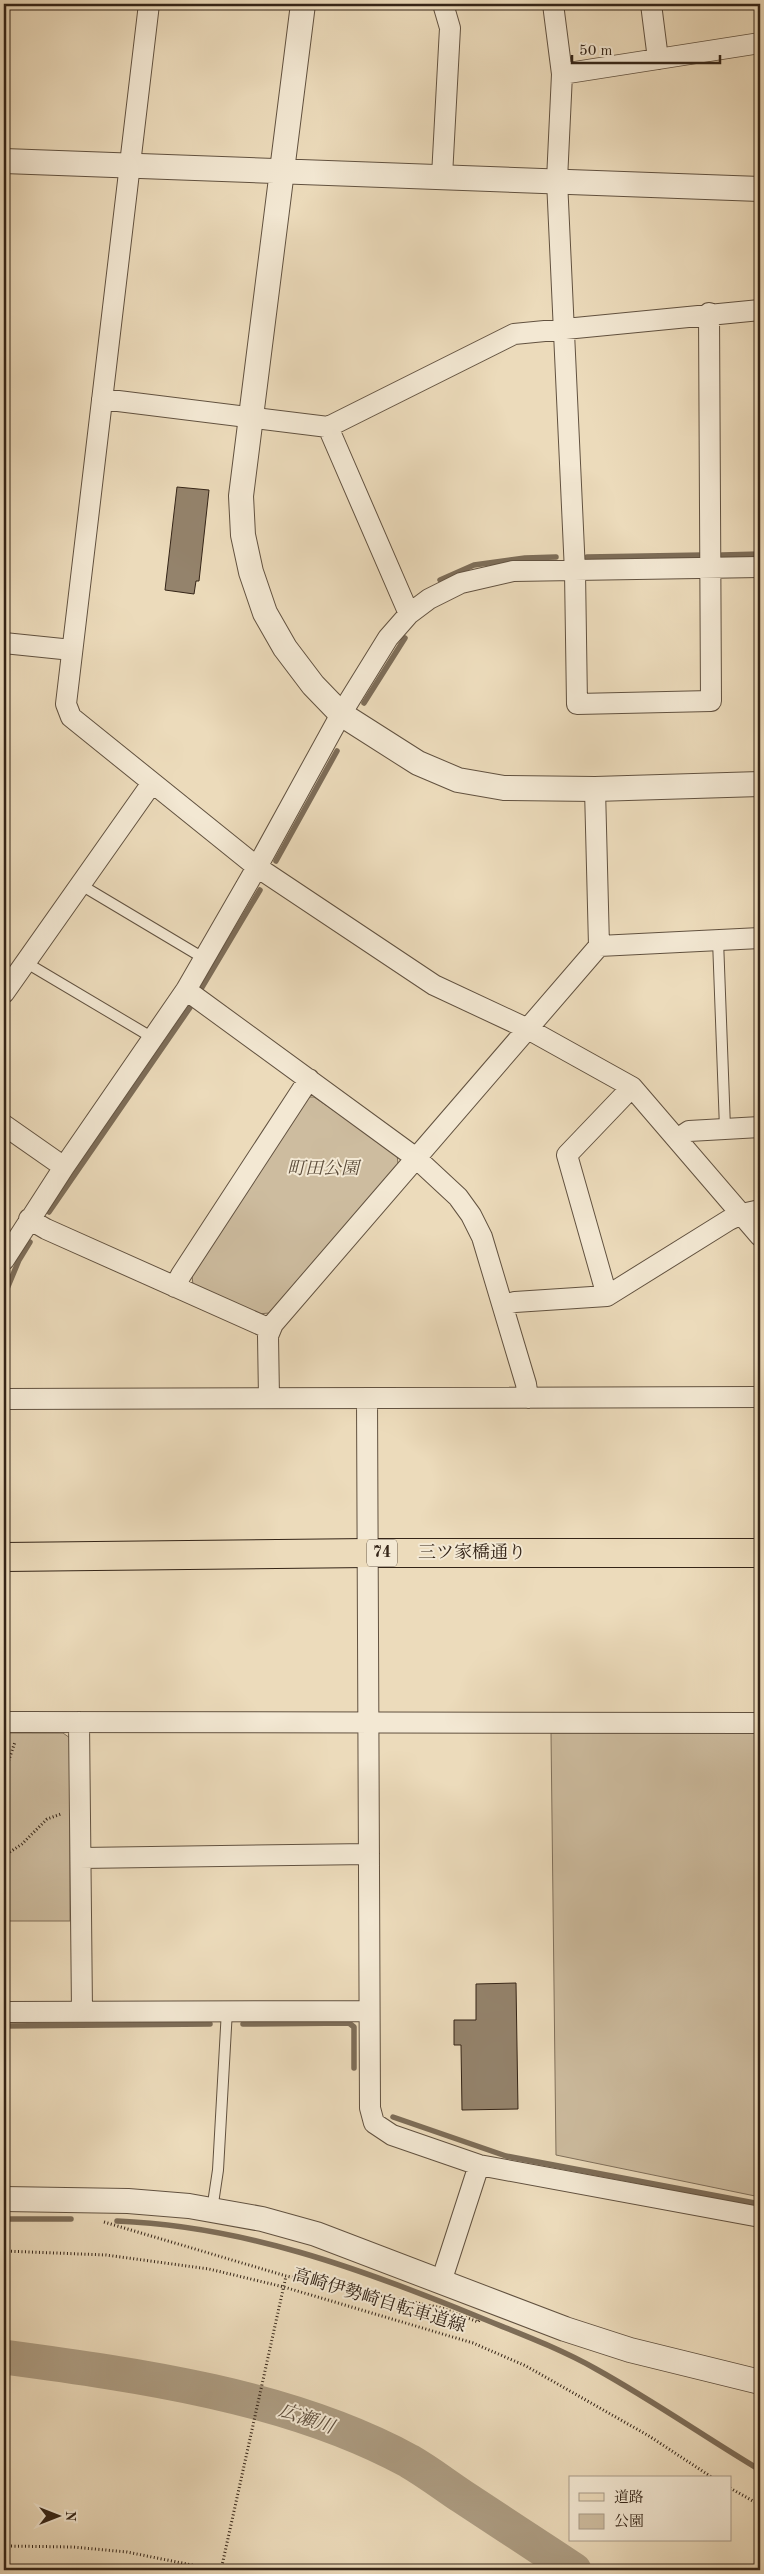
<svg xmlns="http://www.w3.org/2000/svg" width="764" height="2574" font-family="'Old Standard TT','Noto Serif JP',serif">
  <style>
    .green { fill: #cdbc9f; stroke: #80705b }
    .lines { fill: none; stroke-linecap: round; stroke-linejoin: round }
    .stream { stroke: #7d6d58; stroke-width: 5.5 }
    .river { stroke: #ad9d83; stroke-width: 35 }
    .building { fill: #94836c; stroke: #342417 }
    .service-casing { stroke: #625240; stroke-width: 12 }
    .minor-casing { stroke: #625240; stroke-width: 22 }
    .tertiary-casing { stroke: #625240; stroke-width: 26 }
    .primary-casing { stroke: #342417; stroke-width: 30 }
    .path { stroke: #342417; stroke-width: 3; stroke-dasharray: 1 2.5; stroke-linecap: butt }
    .service { stroke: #f3e8d3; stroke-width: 10 }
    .minor { stroke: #f3e8d3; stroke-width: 20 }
    .tertiary { stroke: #f3e8d3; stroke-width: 24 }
    .primary { stroke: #ecdbbb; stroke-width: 28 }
    .labels { text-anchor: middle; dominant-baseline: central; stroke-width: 4; stroke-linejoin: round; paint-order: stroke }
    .shield { fill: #f3e8d3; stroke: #6d5f4f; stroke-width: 1 }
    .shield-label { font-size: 16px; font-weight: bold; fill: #342417 }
    .park-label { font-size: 18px; font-style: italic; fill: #5a4a39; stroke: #f3e8d3 }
    .street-label { font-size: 18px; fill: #342417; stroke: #f3e8d3 }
    .water-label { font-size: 19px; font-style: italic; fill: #5e4e3d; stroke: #f3e8d3 }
  </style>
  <rect width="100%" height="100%" fill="#ecdbbb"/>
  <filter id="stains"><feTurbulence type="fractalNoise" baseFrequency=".004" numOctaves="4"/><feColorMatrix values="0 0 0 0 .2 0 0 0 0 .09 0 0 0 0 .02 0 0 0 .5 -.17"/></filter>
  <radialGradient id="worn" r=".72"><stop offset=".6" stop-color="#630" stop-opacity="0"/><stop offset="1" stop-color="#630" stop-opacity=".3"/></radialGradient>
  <!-- green -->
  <path class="green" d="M305,1097H314L397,1154L398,1164L269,1313L258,1314L193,1285L192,1276Z
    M760,1732V2197L556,2155L551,1733Z
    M4,1733H63L70,1738V1921H4Z"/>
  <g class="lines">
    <!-- stream -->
    <path class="stream" d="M722,555L760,554
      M587,557L703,555
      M440,580L474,565L525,558L556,557
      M364,703L405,638
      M276,861L337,751
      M49,1212L189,1009L260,890
      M4,1296L19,1260L30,1242
      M243,2024L349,2023L354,2027V2068
      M4,2026L210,2024
      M393,2117L506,2156L760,2204
      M4,2219H71
      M117,2221C243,2226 359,2268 474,2315C515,2332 557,2347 596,2369C652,2400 705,2437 760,2470"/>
    <!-- river -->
    <path class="river" d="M4,2357C138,2375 290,2396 409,2461C428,2472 445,2485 463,2497C500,2521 537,2546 574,2570"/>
  </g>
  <!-- building -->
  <path class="building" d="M177,487L209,490L199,581H196L194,594L165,590Z
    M516,1983L518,2109L462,2110L461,2045H454V2020H476V1984Z"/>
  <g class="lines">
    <defs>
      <path id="service" d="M81,885L205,959
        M718,940L725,1128
        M25,962L153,1038
        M212,2210L218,2170L227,2010"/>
      <path id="minor" d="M149,4L66,704L71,717L257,867L434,985L526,1028L632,1087L760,1236
        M553,4L562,74L557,180L575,572L577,704L711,701L709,313
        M651,4L658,59
        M562,74L760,43
        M442,176L450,28L443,4
        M102,399L328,427L514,334L760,310
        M328,427L409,614
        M4,643L72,650
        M599,946L760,938
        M186,990L416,1158L458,1197L471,1215L482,1237L526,1384L528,1398
        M4,993L152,783
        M4,1125L64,1167
        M677,1139L689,1131L760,1127
        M29,1219L46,1229L270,1329
        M4,1260L64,1167L186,990L257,867L341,714L388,638L409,614L429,599L461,583L513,571L760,567
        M175,1287L181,1275L309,1079
        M607,1296L567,1155L632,1087
        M503,1305L515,1302L607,1296L729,1220L742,1214L760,1210
        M269,1398L268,1336L273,1324L599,946L595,789
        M4,1399L760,1397
        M367,1399L370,2108L374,2123L392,2135L479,2165L760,2217
        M4,1722L760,1723
        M79,1722L82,2010
        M81,1858L369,1854
        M4,2012L369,2011
        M441,2282L479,2165"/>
      <path id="tertiary" d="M303,4L241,496L243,535L251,572L265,613L285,648L313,685L341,714L418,763L458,780L504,788L595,789L760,784
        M4,161L760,189
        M4,2199L128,2201L189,2206L262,2219L316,2234L565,2329L630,2350L760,2382"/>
      <path id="primary" d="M4,1557L368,1553H760"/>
    </defs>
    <!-- service casing -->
    <use href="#service" class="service-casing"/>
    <!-- minor casing -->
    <use href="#minor" class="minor-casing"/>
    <!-- tertiary casing -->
    <use href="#tertiary" class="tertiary-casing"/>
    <!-- primary casing -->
    <use href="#primary" class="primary-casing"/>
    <!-- path -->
    <path class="path" d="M4,1774L15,1742
      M4,1845L9,1853
      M4,1856L22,1844L47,1819L61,1814
      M104,2222L286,2276L442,2308L478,2322L480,2319
      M4,2251L106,2255L209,2269L284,2287L473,2343L526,2366L649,2436L713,2478
      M730,2488L760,2505
      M4,2546L73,2547L127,2552L217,2570
      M221,2570L286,2276"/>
    <!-- service -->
    <use href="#service" class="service"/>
    <!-- minor -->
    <use href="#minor" class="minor"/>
    <!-- tertiary -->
    <use href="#tertiary" class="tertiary"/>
    <!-- primary -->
    <use href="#primary" class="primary"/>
  </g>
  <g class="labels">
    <!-- shield labels -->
    <rect class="shield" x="367" y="1539.5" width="30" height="27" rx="4"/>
    <g class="shield-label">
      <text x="382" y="1553">74</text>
    </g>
    <!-- park labels -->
    <g class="park-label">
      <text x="323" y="1169">町田公園</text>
    </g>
    <!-- street labels -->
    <g class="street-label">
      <text x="472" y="1553">三ツ家橋通り</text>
      <text transform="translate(379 2301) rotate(17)">高崎伊勢崎自転車道線</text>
    </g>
    <!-- water labels -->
    <g class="water-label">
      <text transform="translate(306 2420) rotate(19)">広瀬川</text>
    </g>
  </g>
  <!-- margin -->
  <rect width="764" height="2574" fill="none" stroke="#ecdbbb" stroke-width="20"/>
  <rect x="5" y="5" width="754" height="2564" fill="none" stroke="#342417" stroke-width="2.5"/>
  <rect x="10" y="10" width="744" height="2554" fill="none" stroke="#342417"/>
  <!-- legend -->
  <rect x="569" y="2476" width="162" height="65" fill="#f3e8d3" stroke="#a79a88"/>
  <rect x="579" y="2493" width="25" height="8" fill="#ecdbbb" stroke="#a79a88"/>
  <text x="614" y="2502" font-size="15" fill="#342417">道路</text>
  <rect x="579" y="2514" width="25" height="15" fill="#cdbc9f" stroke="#a79a88"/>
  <text x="614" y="2526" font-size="15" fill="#342417">公園</text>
  <!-- north arrow -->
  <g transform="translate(58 2516) rotate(90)" stroke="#f3e8d3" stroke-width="4" paint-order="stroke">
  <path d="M0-4L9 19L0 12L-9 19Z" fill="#342417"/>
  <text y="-8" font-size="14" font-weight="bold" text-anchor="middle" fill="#342417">N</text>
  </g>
  <!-- scale -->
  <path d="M572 55v8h148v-8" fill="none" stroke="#342417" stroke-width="2.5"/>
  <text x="579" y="55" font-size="15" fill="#342417" stroke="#f3e8d3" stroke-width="4" paint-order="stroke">50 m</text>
  <rect width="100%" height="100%" filter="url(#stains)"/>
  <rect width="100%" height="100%" fill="url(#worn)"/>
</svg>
